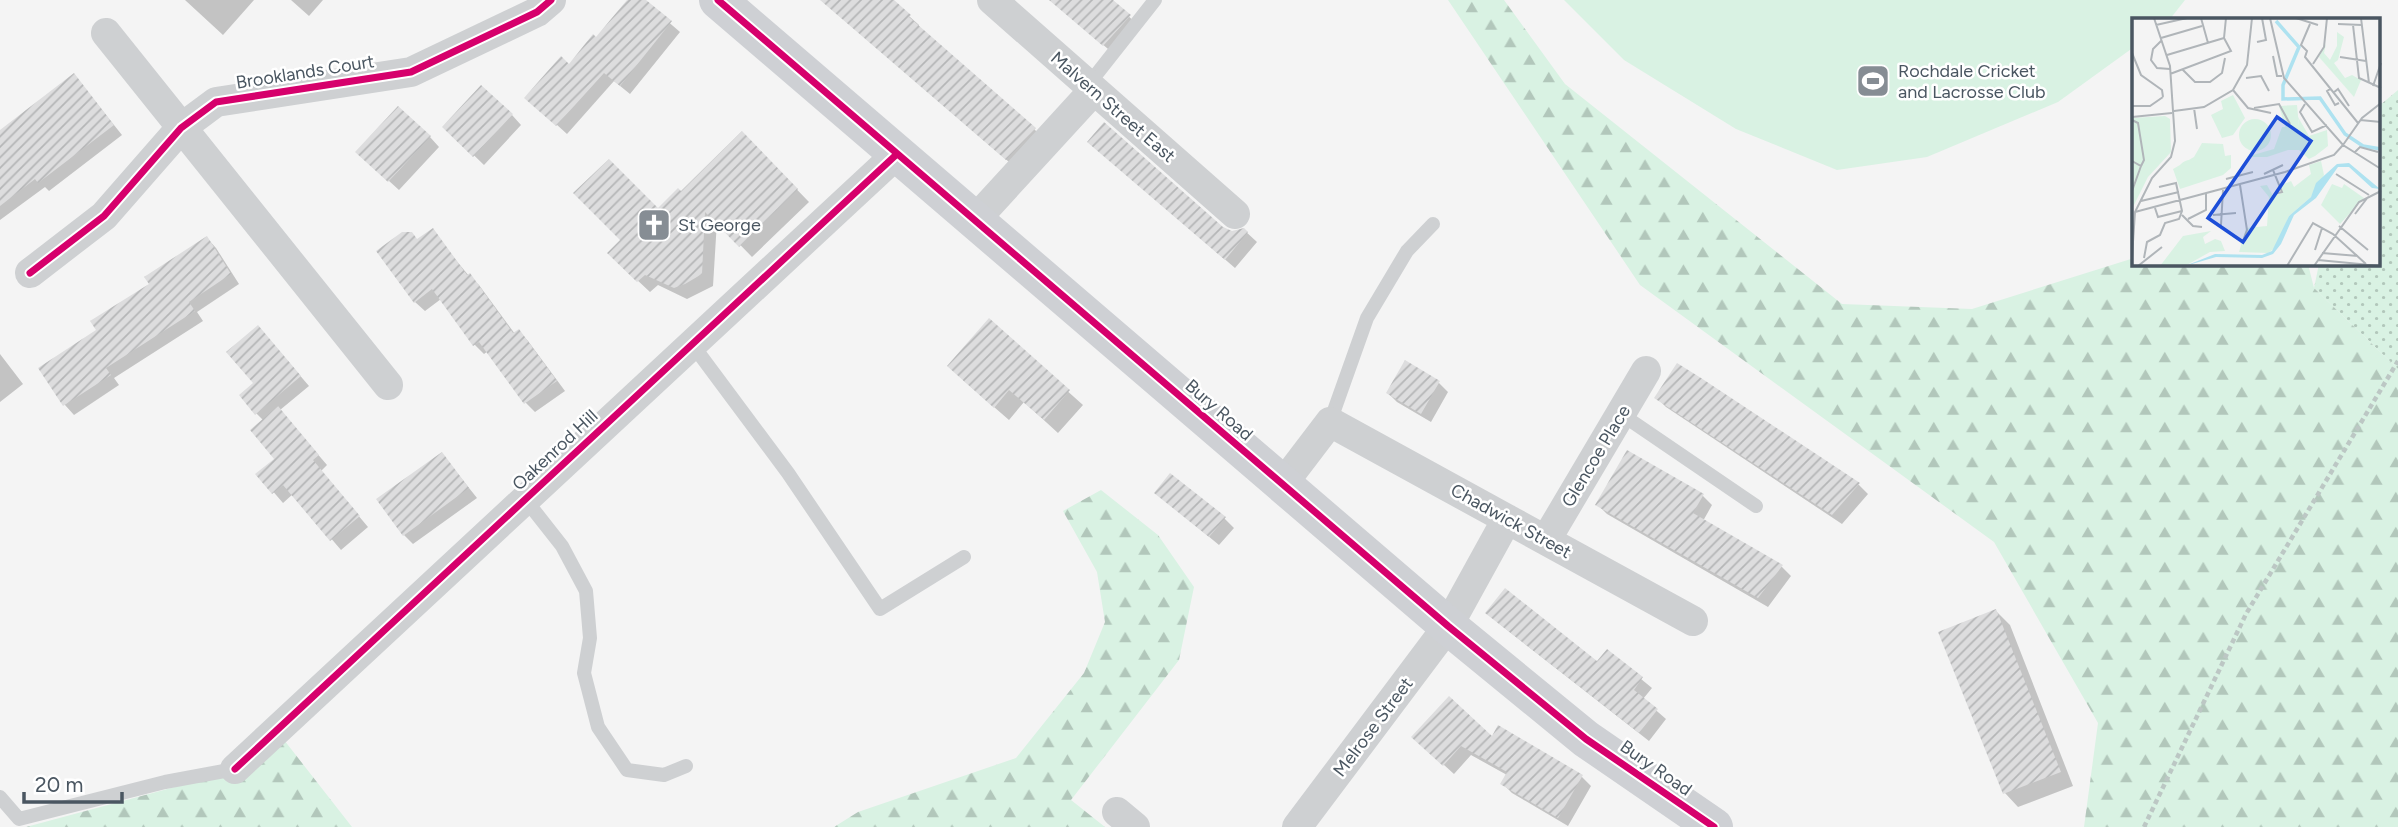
<svg xmlns="http://www.w3.org/2000/svg" width="2398" height="827" font-family="Figtree,sans-serif">
  <style>
    .grass { fill: url(#grass-dots) }
    .forest { fill: url(#forest-firs) }
    .pitch { fill: #d9f2e3 }
    .shadow { fill: #0003 }
    .building { fill: url(#building-hatch) }
    .lines { fill: none; stroke-linecap: round; stroke-linejoin: round }
    .path { stroke: #bcc7c4; stroke-width: 4.5; stroke-dasharray: 5 3.5; stroke-linecap: butt }
    .lane { stroke: #ced0d2; stroke-width: 14 }
    .street { stroke: #ced0d2; stroke-width: 30 }
    .secondary { stroke: #ced0d4; stroke-width: 38 }
    .cycleway-casing { stroke: #fff; stroke-width: 11 }
    .cycleway { stroke: #d6006c; stroke-width: 7 }
    .labels { text-anchor: middle; dominant-baseline: central; stroke-width: 5; stroke-linejoin: round; paint-order: stroke }
    .poi-label { font-size: 18px; fill: #4a5661; stroke: #fff; text-anchor: start }
    .street-label { font-size: 18px; fill: #4a5661; stroke: #fff }
    .inset-river { fill: none; stroke: #aee2f0; stroke-width: 3.5 }
    .inset-road { fill: none; stroke: #b0b5b9; stroke-width: 2 }
    .view { fill: #1d4ed8; fill-opacity: 0.15; stroke: #1d4ed8; stroke-width: 3.5 }
    .inset-edge { fill: none; stroke: #4a5661; stroke-width: 3.5 }
  </style>
  <defs>
    <pattern id="grass-dots" width="8" height="8" patternUnits="userSpaceOnUse" patternTransform="scale(1.75)"><rect width="8" height="8" fill="#d9f2e3"/><path d="M2 2h.1M6 6h.1" fill="none" stroke="#b2c7bb" stroke-width="1.8" stroke-linecap="round"/></pattern>
    <pattern id="forest-firs" width="22" height="20" patternUnits="userSpaceOnUse" patternTransform="scale(1.75)"><rect width="22" height="20" fill="#d9f2e3"/><path d="M5 1l3.5 6h-7zM16 11l3.5 6h-7z" fill="#b2c7bb"/></pattern>
    <pattern id="building-hatch" width="6" height="6" patternUnits="userSpaceOnUse" patternTransform="scale(1.75)"><rect width="6" height="6" fill="#ddddde"/><path d="M-1 1l2-2M0 6l6-6M5 7l2-2" fill="none" stroke="#b5b6b7"/></pattern>
  </defs>
  <rect width="100%" height="100%" fill="#f4f4f4"/>
  <!-- grass -->
  <path class="grass" d="M2398,90V369L2314,288L2319,264H2379V106Z"/>
  <!-- forest -->
  <path class="forest" d="M1448,0H1504L1565,84L1842,304L1972,309L2134,258V264H2308L2314,288L2398,369V827H2084L2098,723L1994,542L1640,285Z
    M1101,490L1158,535L1194,587L1179,660L1071,800L1105,827H834L858,812L1016,758L1084,673L1105,622L1097,572L1063,511Z
    M270,722L352,827H26L212,777Z"/>
  <!-- pitch -->
  <path class="pitch" d="M1564,0H2185L2170,19H2134V47L2058,102L1927,157L1837,170L1736,129L1624,60Z"/>
  <!-- shadow -->
  <path class="shadow" d="M185,0H254L223,35Z
    M291,0H323L309,16Z
    M629,0H643L680,32L630,94L614,81L567,134L534,104L597,40Z
    M821,0H891L919,25L918,27L1044,138L1016,168Z
    M1050,0H1111L1139,26L1114,54Z
    M74,75L122,135L49,191L45,187L0,220V132Z
    M512,115L521,125L484,165L454,136Z
    M742,133L809,202L752,257L717,221L713,286L687,299L658,285L650,292L621,265L658,211L681,193Z
    M430,137L439,147L399,190L367,161Z
    M1099,151L1232,233L1244,230L1257,242L1235,268Z
    M432,231L469,276L479,285L515,334L519,331L528,341L565,391L535,412L526,403L488,351L484,354L475,345L441,299L425,311L415,302L418,241Z
    M207,238L216,248L239,284L197,312L203,321L114,378L119,385L74,415L65,405L40,368L98,330Z
    M989,321L1083,405L1058,433L1024,402L1009,420L963,380Z
    M267,337L309,386L280,410L327,465L321,471L368,527L341,550L293,494L283,503L258,474L276,459L263,420L256,413V383Z
    M0,354L23,384L0,402Z
    M1678,365L1859,485L1868,494L1842,524L1666,407L1657,398Z
    M1439,383L1448,392L1431,422L1397,402L1388,393Z
    M442,454L477,498L413,544L404,535Z
    M1156,493L1224,518L1234,528L1219,545Z
    M1703,496L1712,505L1703,521L1782,567L1791,576L1768,607L1607,514L1598,505Z
    M1996,611L2010,625L2073,786L2018,807L2005,793Z
    M1497,622L1598,663L1607,651L1652,688L1643,699L1666,719L1649,741Z
    M1492,739L1582,777L1591,786L1568,826L1512,793L1502,783L1507,775L1471,755L1454,774L1423,746Z"/>
  <!-- building -->
  <path class="building" d="M627,0H646L672,21L620,86L604,73L556,126L524,98L561,56L569,64L593,34L596,37Z
    M820,0H894L911,15L909,17L1036,128L1006,160Z
    M1049,0H1113L1131,15L1103,46Z
    M74,73L114,125L38,183L35,179L0,206V130Z
    M481,85L513,114L473,157L442,127Z
    M398,106L431,136L388,182L355,152Z
    M1104,122L1223,227L1232,231L1244,228L1248,232L1225,260L1087,142Z
    M742,131L798,189L739,247L705,212L702,274L685,284L674,288L645,275L637,282L607,253L620,240L573,193L609,159L658,208L678,188L681,191Z
    M433,228L467,275L470,273L513,333L519,329L557,381L524,404L479,342L473,346L432,289L414,303L376,251L402,232H412L417,239Z
    M207,236L231,274L189,302L195,311L106,368L111,375L63,406L38,368L96,330L90,321L149,284L144,277Z
    M989,318L1070,390L1044,420L1009,390L994,408L947,366Z
    M258,325L301,376L255,415L239,395L253,383L226,352Z
    M1405,360L1440,381L1421,414L1386,393Z
    M1677,363L1701,378L1860,483L1832,515L1654,398Z
    M278,406L319,455L313,460L360,516L330,541L283,485L272,494L255,474L274,459L250,430Z
    M1627,450L1704,494L1693,513L1783,565L1758,598L1595,505Z
    M442,452L469,488L403,536L376,499Z
    M1170,473L1226,517L1209,537L1154,493Z
    M1505,588L1597,661L1607,649L1643,677L1634,690L1658,709L1639,733L1485,613Z
    M1996,609L2061,772L2003,794L1938,632Z
    M1449,696L1492,736L1498,725L1583,775L1558,818L1500,784L1507,772L1461,746L1443,766L1411,737Z"/>
  <g class="lines">
    <!-- path -->
    <path class="path" d="M2144,827L2246,614L2398,361"/>
    <!-- lane -->
    <path class="lane" d="M1088,85L1155,0
      M692,344L788,473L880,609L964,557
      M1621,414L1756,506
      M1330,422L1367,318L1407,251L1433,224
      M525,499L562,546L586,591L590,638L584,673L598,727L627,770L664,775L686,766
      M0,797L19,819L165,782L235,769"/>
    <!-- street -->
    <path class="street" d="M992,0L1235,214
      M106,33L388,385
      M974,221L1094,90
      M30,273L104,216L181,128L216,102L411,72L537,12L551,0
      M1282,485L1330,422L1693,621
      M1546,540L1646,371
      M235,769L897,154
      M1117,812L1135,827
      M1297,827L1448,626L1507,519"/>
    <!-- secondary -->
    <path class="secondary" d="M718,0L1448,626L1586,739L1714,827"/>
    <defs>
      <path id="cycleway" d="M718,0L1448,626L1586,739L1714,827
        M30,273L104,216L181,128L216,102L411,72L537,12L551,0
        M235,769L897,154"/>
    </defs>
    <!-- cycleway casing -->
    <use href="#cycleway" class="cycleway-casing"/>
    <!-- cycleway -->
    <use href="#cycleway" class="cycleway"/>
  </g>
  <!-- icons -->
  <defs>
    <symbol id="stadium-square" viewBox="-11 -11 22 22"><rect x="-9" y="-9" width="18" height="18" rx="4" fill="#868d94" stroke="#fff"/><path d="M0-5a6.5 5 0 1 0 0 10a6.5 5 0 1 0 0-10ZM-3.5-1.8h7v3.6h-7Z" fill="#fff"/></symbol>
    <symbol id="church-square" viewBox="-11 -11 22 22"><rect x="-9" y="-9" width="18" height="18" rx="4" fill="#868d94" stroke="#fff"/><path d="M-1.2-6h2.4v3.5h3.3v2.4h-3.3V6h-2.4V-.1h-3.3v-2.4h3.3Z" fill="#fff"/></symbol>
  </defs>
  <g fill-rule="evenodd">
    <use href="#stadium-square" x="1854" y="62" width="38" height="38"/>
    <use href="#church-square" x="635" y="206" width="38" height="38"/>
  </g>
  <g class="labels">
    <!-- poi labels -->
    <g class="poi-label">
      <text x="1898" y="71">Rochdale Cricket<tspan x="1898" dy="21">and Lacrosse Club</tspan></text>
      <text x="678" y="225">St George</text>
    </g>
    <!-- street labels -->
    <g class="street-label">
      <text transform="translate(305 72) rotate(-9)">Brooklands Court</text>
      <text transform="translate(1113 107) rotate(41)">Malvern Street East</text>
      <text transform="translate(1219 410) rotate(41)">Bury Road</text>
      <text transform="translate(555 450) rotate(-43)">Oakenrod Hill</text>
      <text transform="translate(1596 456) rotate(-59)">Glencoe Place</text>
      <text transform="translate(1511 521) rotate(29)">Chadwick Street</text>
      <text transform="translate(1373 727) rotate(-53)">Melrose Street</text>
      <text transform="translate(1656 768) rotate(35)">Bury Road</text>
    </g>
  </g>
  <!-- overview -->
  <g transform="translate(2132 18)">
    <rect width="248" height="248" fill="#f4f4f4"/>
    <path d="M165,87L167,108L154,111L147,88ZM70,125L91,126L93,138L99,137V150L91,157L48,171L41,151L62,139Z" fill="#d9f2e3"/>
    <path d="M205,14L212,19L206,42L202,45L213,60L220,57L229,62L222,79L187,39L194,26L192,35L198,42L205,28ZM166,99L177,118L195,112L196,128L183,138L177,141L167,132H156L135,139H114L142,131L150,109L167,108ZM189,143L192,157L179,179L157,198L143,230L136,235L107,234L114,210L135,208L137,179L128,168L135,167L141,178L150,175L148,168L159,163L162,169L179,156L177,147ZM79,213L71,219L73,226L83,221L89,223L93,233L78,234L53,248H28L51,218Z" fill="#d9f2e3"/>
    <path d="M33,98L38,101L39,134L16,159L0,191V100Z" fill="#d9f2e3"/>
    <path d="M101,77L113,100L101,117L90,120L79,97L91,91L89,83ZM200,166L210,170L212,166L232,180L208,206L189,187Z" fill="#d9f2e3"/>
    <path d="M107 117a16 16 0 1 1 32 0a16 16 0 1 1-32 0ZM65 148a12 12 0 1 1 24 0a12 12 0 1 1-24 0ZM46 154a12 12 0 1 1 24 0a12 12 0 1 1-24 0Z" fill="#d9f2e3"/>
    <path d="M217,145L248,171L240,170L217,149H206L184,180L162,197L149,226L141,236L130,240L84,239L53,248L83,236L130,237L140,233L157,198L179,179L184,165L205,146Z" fill="#aee2f0"/>
    <path class="inset-river" d="M144,3L167,29L151,67V81L188,80L213,116L231,128L249,131"/>
    <path class="inset-road" d="M69,0L76,25M138,0L152,60L211,127L249,151M164,0L186,7M229,0L237,65M178,6L169,27L175,33L173,39L226,105M206,6L230,7M24,7L55,0M221,7L227,60L249,70M29,20L70,8M29,23L21,31L19,42L25,50L38,51M125,24L134,22L130,0M0,35L9,57L30,72L31,79M35,37L92,20M141,38L145,58H150M208,39L234,43M181,46L192,29L195,0M51,52L63,64H78L90,55L93,40M38,56L99,33L92,20L94,0M114,60L129,58L137,73M241,68L249,45M198,71L195,73L203,87L207,85M101,72L116,90L139,95M201,75L206,71L217,88M173,86L168,94L180,114L195,107M0,88H18L31,79M62,90L65,111M122,90L147,86L158,106M42,93L72,89L101,72L115,47L120,0M0,99L40,95M0,102L6,105L12,142L9,148L0,143M228,102L249,104M211,127L230,100L249,85M223,134L228,129L246,134M141,152L150,174L142,176M132,156L151,147M204,156L237,177M94,161L121,154M0,173L9,148M9,183L47,174M23,190L26,199L50,193M3,194L153,154L202,137L211,127M223,196L236,179M50,197L61,208L70,209M81,197L104,195M56,201L74,192V176M89,207L91,172M207,208L236,232M104,220L111,223L115,212L108,167M183,232L190,210M190,235L226,238M0,239L3,194L20,160L39,139L43,123L38,48L22,0M12,240L15,224L28,217L33,205L47,201L50,193L44,165L27,169M186,242L249,248M6,248L30,229M155,248L181,205L201,216L234,246M182,248L227,184L249,173"/>
    <path class="view" d="M145,99L179,123L111,224L76,200Z"/>
    <rect width="248" height="248" class="inset-edge"/>
  </g>
  <!-- scale -->
  <path d="M24 792v10h98v-10" fill="none" stroke="#4a5661" stroke-width="3.5"/>
  <text x="35" y="792" font-size="21" fill="#4a5661" stroke="#ffffff" stroke-width="5" paint-order="stroke">20 m</text>
</svg>
